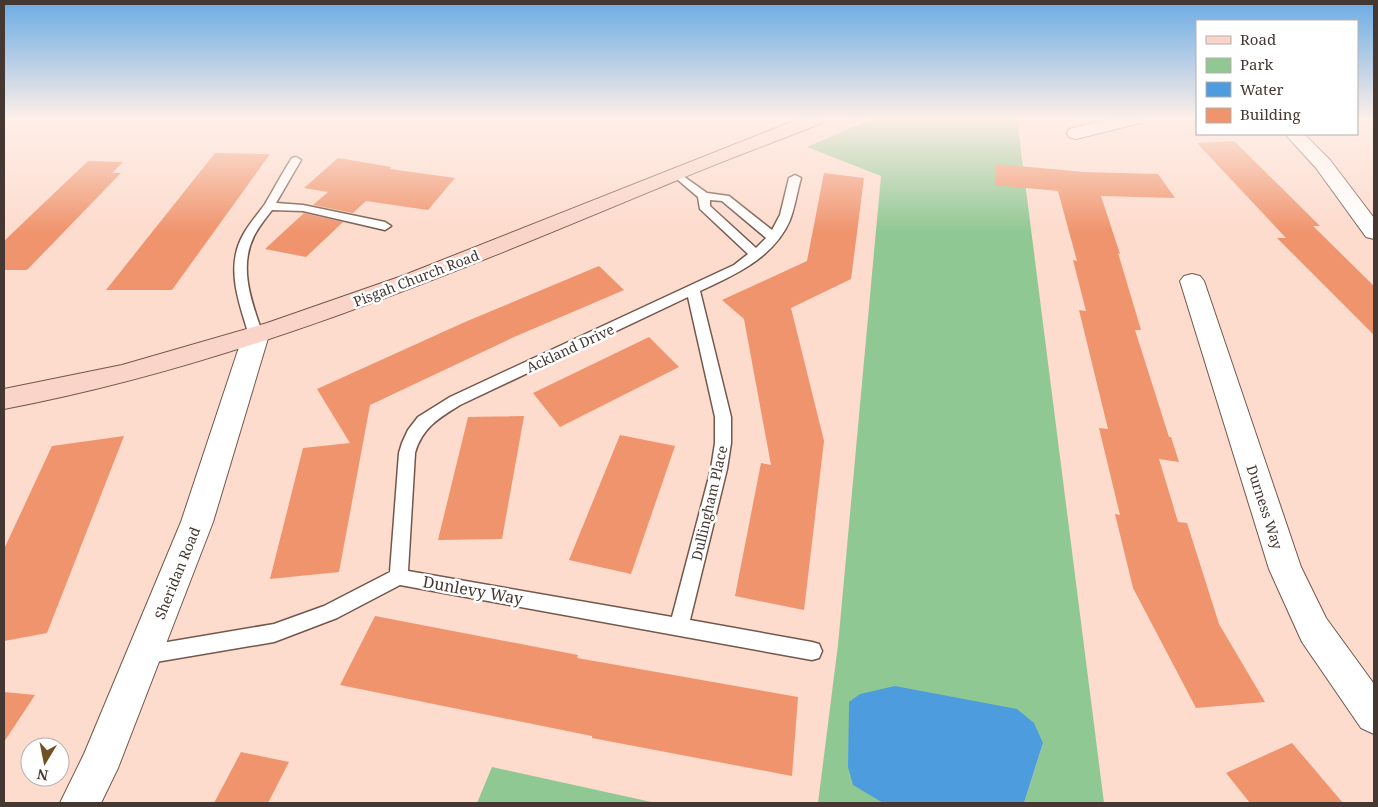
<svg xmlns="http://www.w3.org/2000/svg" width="1378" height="807" font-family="'Noto Serif',serif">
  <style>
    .green { fill: #90c893 }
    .water { fill: #4d9dde }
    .building { fill: #f0946d }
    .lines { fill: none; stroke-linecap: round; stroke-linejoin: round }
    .lane-casing { stroke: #73574b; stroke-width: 3 }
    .street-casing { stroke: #73574b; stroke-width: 2 }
    .secondary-casing { stroke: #73574b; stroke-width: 2 }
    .lane { fill: #fff; fill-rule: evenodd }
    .street { fill: #fff; fill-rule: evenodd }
    .secondary { fill: #fad4c8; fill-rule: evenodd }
    .labels { text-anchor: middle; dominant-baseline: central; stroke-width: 5; stroke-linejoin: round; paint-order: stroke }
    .street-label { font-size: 14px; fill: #453832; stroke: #fff }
    .near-street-label { font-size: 16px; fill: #453832; stroke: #fff }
  </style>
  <rect width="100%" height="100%" fill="#fddbcd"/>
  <!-- green -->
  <path class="green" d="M872,119H1017L1104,803H1024L1043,743L853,784L883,803H818L838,645L881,176L807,147Z
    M492,767L656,803H477Z"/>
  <!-- water -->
  <path class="water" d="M895,686L1017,709L1034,723L1043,743L1024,803H883L853,785L848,767L849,702L860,694Z"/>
  <!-- building -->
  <path class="building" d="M1234,141L1320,226H1313L1374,286V335L1277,238H1286L1197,143Z
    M215,153L270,154L172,290H106Z
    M338,158L391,167L390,169L455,178L428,210L366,201L353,213L313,205L328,192L304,188Z
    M88,161L123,162L112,173H121L27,270H4V241Z
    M996,164L1084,172L1158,174L1175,198L1101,196L1120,254L1118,253L1141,330H1135L1169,437H1171L1179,462L1159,459L1178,522L1187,523L1219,624L1265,702L1196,708L1133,588L1115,514L1120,515L1099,428L1108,429L1079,310L1086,311L1073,260L1077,261L1058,191L995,185Z
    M824,173L864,178L851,279L791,308L824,441L804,610L735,596L761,463L771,465L744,319L722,300L807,261Z
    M304,213L343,222L306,257L265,249Z
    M599,266L624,290L514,337L370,405L339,572L270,579L303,448L350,443L317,389L465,322Z
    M649,337L679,367L560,427L533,393Z
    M524,416L502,539L438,540L468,417Z
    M620,435L675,446L631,574L569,560Z
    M124,436L47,633L4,641V549L52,446Z
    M375,616L578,655L577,658L798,697L792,776L592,738V736L340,685Z
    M4,692L35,695L4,742Z
    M1292,743L1343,803H1250L1226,773Z
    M241,752L289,762L268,803H214Z"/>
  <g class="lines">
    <defs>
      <path id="lane" d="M296,157L301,160L276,203L303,205L385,222L391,226L385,230L303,211L272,210C266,218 259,226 254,236C238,268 252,303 263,335L261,338H251L249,335C239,303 225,267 243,235C249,224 258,214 265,204C274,189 282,173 292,158Z
        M676,171L707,193L729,196L772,230L780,215L789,178L795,175L801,178C797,192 795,207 790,220C774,258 734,275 700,291L731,417V443L727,469L690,620L812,642L819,644L822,651L819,658L812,660L400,585L337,618L274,642L144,664L137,662L134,655L137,648L144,646L274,624L324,606L390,572L399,453L402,443L408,430L418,417L450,397L734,265L748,254L700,209L698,197L671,174ZM710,200L722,201L766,238L756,248L710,206ZM688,297L715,417V443L711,469L672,617L408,571L415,453C422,428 439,418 460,405Z"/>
      <path id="street" d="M1109,119H1143L1140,123L1076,139L1069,137L1067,133L1069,129Z
        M1285,134H1304L1330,160L1374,218V239L1366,237L1316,168Z
        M1192,274L1200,276L1204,281L1301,567L1326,618L1374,684V734L1361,728L1302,642L1269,569L1180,281L1184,276Z
        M256,326L265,329L269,335L213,522L118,768L101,803H60L84,754L181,522L243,335L247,329Z"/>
      <path id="secondary" d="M799,119H825L822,123C775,142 727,159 680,179C459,271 241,364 4,409V389L122,365L267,323L402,276Z"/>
    </defs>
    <!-- lane casing -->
    <use href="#lane" class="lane-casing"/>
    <!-- street casing -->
    <use href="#street" class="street-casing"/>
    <!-- secondary casing -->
    <use href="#secondary" class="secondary-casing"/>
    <!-- lane -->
    <use href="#lane" class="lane"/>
    <!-- street -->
    <use href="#street" class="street"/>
    <!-- secondary -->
    <use href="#secondary" class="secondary"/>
  </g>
  <!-- sky -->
  <linearGradient id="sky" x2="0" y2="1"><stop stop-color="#6aabe4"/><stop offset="0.51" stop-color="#feefe8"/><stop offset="1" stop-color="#feefe8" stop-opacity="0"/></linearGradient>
  <rect width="1378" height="232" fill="url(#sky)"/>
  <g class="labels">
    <!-- street labels -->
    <g class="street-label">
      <text transform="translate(416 278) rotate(-21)">Pisgah Church Road</text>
      <text transform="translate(570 348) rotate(-25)">Ackland Drive</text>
      <text transform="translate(709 503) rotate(-77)">Dullingham Place</text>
      <text transform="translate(1265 507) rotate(72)">Durness Way</text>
      <text transform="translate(177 573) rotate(-68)">Sheridan Road</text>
    </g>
    <!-- near-street labels -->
    <g class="near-street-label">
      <text transform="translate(473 590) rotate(10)">Dunlevy Way</text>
    </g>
  </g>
  <!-- border -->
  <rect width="1378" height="807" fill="none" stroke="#453832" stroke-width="10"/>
  <!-- legend -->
  <rect x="1196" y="20" width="162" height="115" fill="#ffffff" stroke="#b5afad"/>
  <rect x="1206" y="36" width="25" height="8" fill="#fad4c8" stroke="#b5afad"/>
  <text x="1240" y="45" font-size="15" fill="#453832">Road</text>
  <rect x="1206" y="58" width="25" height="15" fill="#90c893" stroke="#b5afad"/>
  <text x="1240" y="70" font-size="15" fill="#453832">Park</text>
  <rect x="1206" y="82" width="25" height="15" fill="#4d9dde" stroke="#b5afad"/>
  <text x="1240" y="95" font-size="15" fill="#453832">Water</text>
  <rect x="1206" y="108" width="25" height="15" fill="#f0946d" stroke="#b5afad"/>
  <text x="1240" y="120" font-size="15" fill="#453832">Building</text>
  <!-- north arrow -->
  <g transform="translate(45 762) rotate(190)"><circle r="24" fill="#ffffff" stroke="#b5afad"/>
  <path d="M0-4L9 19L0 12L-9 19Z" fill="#705126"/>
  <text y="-8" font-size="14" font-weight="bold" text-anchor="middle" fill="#453832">N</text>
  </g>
</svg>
